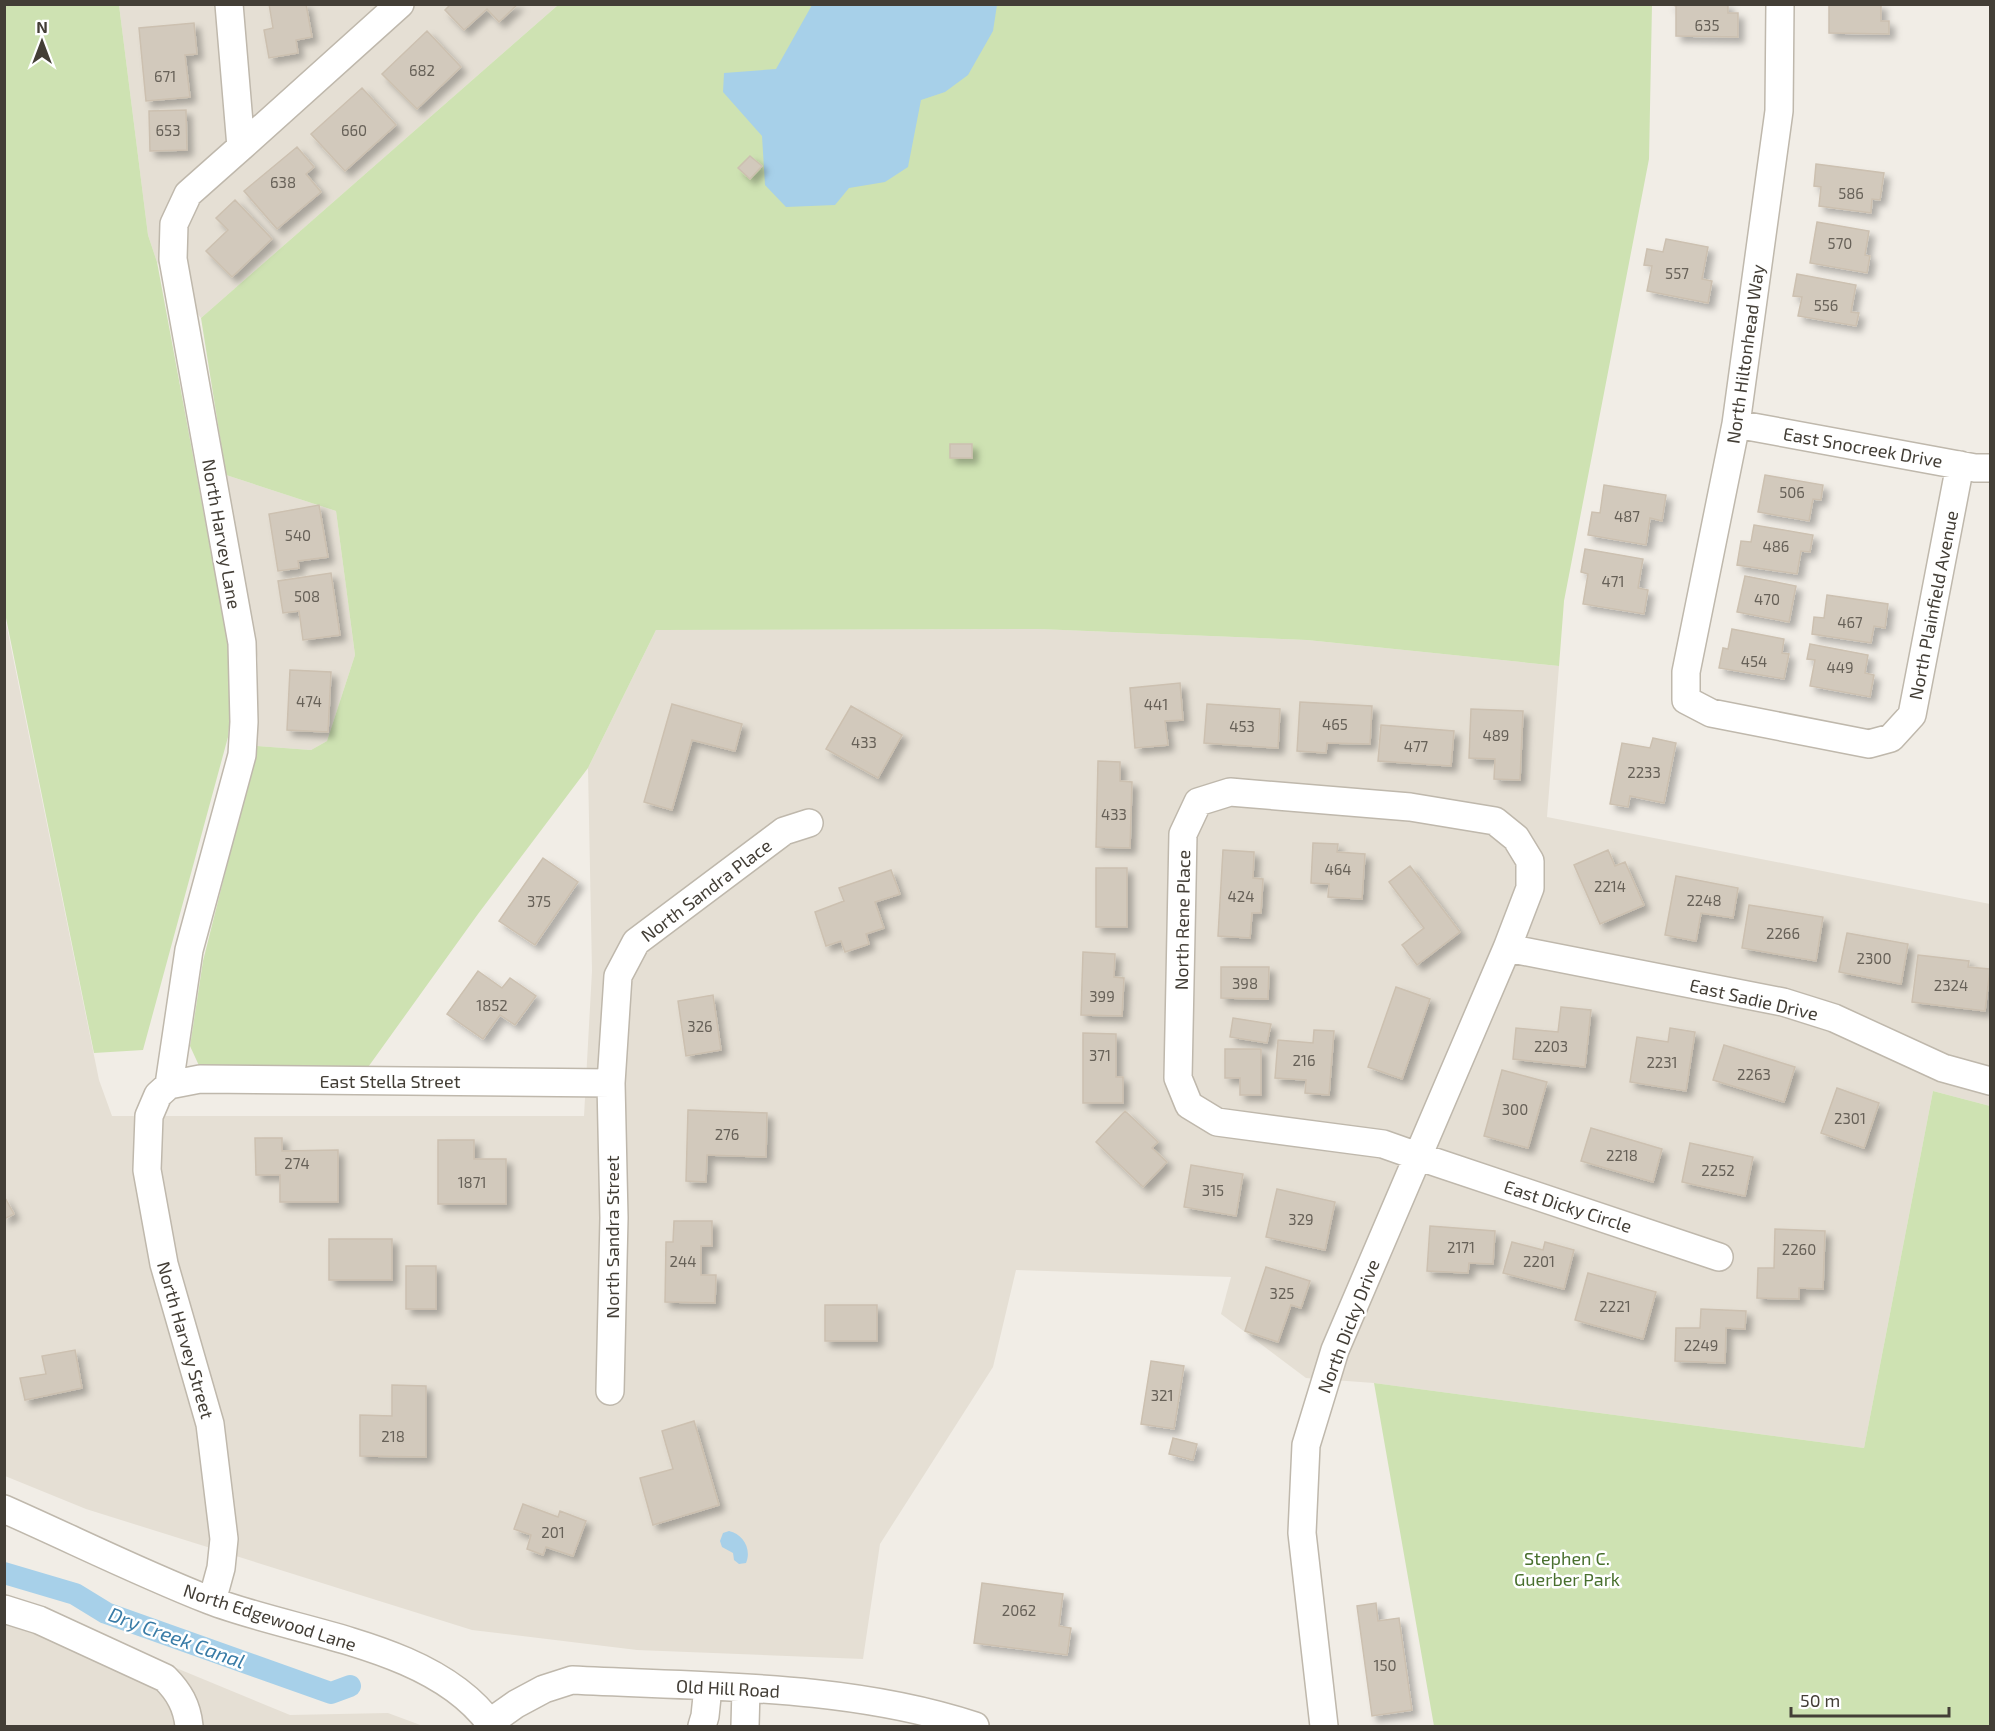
<svg xmlns="http://www.w3.org/2000/svg" width="1995" height="1731" font-family="'Exo 2',sans-serif">
  <style>
    .residential { fill: #e5dfd4 }
    .green { fill: #cee2b2 }
    .water { fill: #a7d0e9 }
    .lines { fill: none; stroke-linecap: round; stroke-linejoin: round }
    .canal { stroke: #a7d0e9; stroke-width: 22 }
    .building { fill: #d2c9bc; stroke: #ccc0b0; stroke-width: 1.5; filter: url(#shadow) }
    .minor-casing { stroke: #bfb8ac; stroke-width: 30 }
    .minor { stroke: #fff; stroke-width: 27 }
    .labels { text-anchor: middle; dominant-baseline: central; stroke-width: 5; stroke-linejoin: round; paint-order: stroke }
    .number-label { font-size: 15px; fill: #676158 }
    .street-label { font-size: 18px; fill: #433e36; stroke: #fff }
    .park-label { font-size: 18px; fill: #49702e; stroke: #fff }
    .water-label { font-size: 20px; font-style: italic; fill: #387ba6; stroke: #fff }
  </style>
  <defs>
    <filter id="shadow"><feDropShadow dx="5.5" dy="5.5" stdDeviation="3" flood-color="#0004"/></filter>
  </defs>
  <rect width="100%" height="100%" fill="#f1ede6"/>
  <!-- residential -->
  <path class="residential" d="M119,5H558L201,318L157,262L148,235Z
    M226,475L336,511L355,655L327,741L311,750L257,746L258,660Z
    M4,613L99,1080L112,1116H584L592,971L588,768L656,630L1038,629L1307,640L1559,666L1547,817L1990,904V1106L1933,1091L1864,1448L1374,1383L1306,1378L1221,1314L1231,1277L1016,1270L993,1367L880,1544L863,1659L637,1650L472,1630L86,1509L5,1476Z
    M4,1600L31,1608L290,1715L388,1713L423,1726H5Z"/>
  <!-- green -->
  <path class="green" d="M4,5H119L148,235L157,262L234,676L228,737L143,1050L94,1053L5,613Z
    M558,5H1652L1649,159L1564,601L1559,666L1307,640L1038,629L656,630L588,768L478,914L366,1070H201L190,1046L203,961L257,746L311,750L327,741L355,655L336,511L226,475L201,318Z
    M1933,1091L1990,1106V1726H1434L1374,1383L1864,1448Z"/>
  <!-- water -->
  <path class="water" d="M812,5H997L993,31L968,75L945,92L921,100L908,167L885,182L849,188L835,205L786,207L765,185L762,136L723,92L724,73L776,69Z
    M729,1531C743,1534 752,1549 746,1563L739,1564L734,1560L733,1553L722,1547L720,1541L723,1533Z"/>
  <g class="lines">
    <!-- canal -->
    <path class="canal" d="M4,1573L75,1594L106,1613L331,1693L350,1686"/>
  </g>
  <!-- building -->
  <path class="building" d="M269,4H306L312,37L296,40L298,53L269,58L264,30L273,28Z
    M451,4H518L499,22L487,9L464,30L445,10Z
    M1669,4H1728V13H1738V37L1676,36V6Z
    M1829,4H1881V21H1889V34L1829,33Z
    M194,23L197,54L185,55L190,97L146,101L139,28Z
    M427,31L461,67L417,109L382,74Z
    M362,88L396,125L345,171L311,134Z
    M186,110L187,150L150,151L149,111Z
    M297,147L314,167L306,174L321,192L277,229L244,191Z
    M750,156L762,166L750,179L738,168Z
    M1816,164L1884,173L1880,200L1872,199L1871,213L1819,206L1821,187L1814,186Z
    M235,200L272,239L232,277L206,251L228,230L216,218Z
    M1817,222L1869,231L1865,255L1870,256L1867,273L1810,263Z
    M1666,239L1708,247L1702,279L1712,281L1708,303L1647,291L1652,266L1644,265L1647,249L1663,252Z
    M1797,274L1856,285L1851,312L1859,313L1856,326L1798,316L1802,297L1793,296Z
    M950,444H972V458H950Z
    M1765,475L1823,485L1821,500L1813,499L1809,521L1758,512Z
    M1604,485L1666,495L1662,521L1650,518L1646,545L1588,535L1592,512L1600,513Z
    M319,505L328,557L298,561L299,568L278,571L269,514Z
    M1754,525L1813,535L1810,552L1801,551L1797,574L1737,565L1741,541L1751,542Z
    M1585,549L1643,559L1638,588L1648,590L1644,614L1583,604L1588,574L1581,572Z
    M331,573L340,635L303,640L299,611L283,613L278,581Z
    M1745,576L1796,586L1789,622L1737,612Z
    M1827,595L1888,604L1885,628L1874,626L1871,643L1812,634L1814,617L1824,618Z
    M1732,629L1784,639L1782,653L1789,654L1784,679L1719,668L1723,648L1728,649Z
    M1810,644L1868,655L1865,673L1874,675L1870,697L1810,686L1815,660L1807,659Z
    M290,670L331,672L328,732L287,730Z
    M1180,683L1183,720L1165,721L1168,745L1135,748L1130,688Z
    M1300,702L1372,706L1370,744L1327,743L1326,753L1297,751Z
    M672,704L742,724L735,751L692,740L672,810L644,802Z
    M1207,704L1280,709L1278,748L1204,743Z
    M851,706L902,735L878,778L826,749Z
    M1471,709L1523,711L1520,780L1494,779L1495,759L1469,758Z
    M1381,725L1454,731L1451,766L1378,761Z
    M1653,738L1676,743L1664,803L1630,796L1628,807L1610,804L1622,743L1650,748Z
    M1098,761L1120,762V781L1132,782L1130,848L1096,847Z
    M1313,843L1338,844L1337,852L1365,854L1362,899L1328,897L1329,884L1311,883Z
    M1223,850L1254,852L1253,878L1263,879L1261,913H1252L1250,938L1218,936Z
    M1608,850L1615,866L1625,862L1644,905L1600,924L1574,865Z
    M543,858L578,882L535,945L499,921Z
    M1410,866L1460,932L1417,965L1402,945L1424,928L1389,882Z
    M1096,868H1127V927H1096Z
    M891,870L900,894L875,902L884,928L866,934L869,944L845,952L841,941L826,946L815,912L844,901L839,888Z
    M1676,876L1738,888L1733,918L1701,913L1696,941L1665,935Z
    M1749,905L1823,917L1816,961L1742,948Z
    M1847,933L1908,944L1901,984L1839,972Z
    M1083,952L1115,954L1114,977L1124,978L1122,1016L1081,1015Z
    M1918,955L1969,961L1968,967L1990,969L1985,1011L1912,1002Z
    M1221,967H1269L1268,999L1221,998Z
    M478,971L502,988L510,978L536,996L515,1025L500,1015L483,1039L447,1014Z
    M1396,987L1430,999L1402,1079L1368,1067Z
    M713,995L721,1050L686,1056L678,1001Z
    M1561,1007L1591,1010L1585,1067L1513,1059L1516,1028L1558,1032Z
    M1233,1018L1271,1024L1267,1043L1230,1037Z
    M1670,1028L1695,1032L1686,1091L1630,1082L1637,1037L1668,1042Z
    M1314,1030L1334,1031L1329,1095L1305,1093L1306,1080L1275,1078L1278,1040L1313,1043Z
    M1083,1033L1116,1034V1077H1123V1103H1083Z
    M1724,1045L1795,1067L1784,1102L1713,1080Z
    M1225,1049H1261V1095H1240V1078H1225Z
    M1502,1070L1547,1082L1528,1148L1484,1136Z
    M1837,1088L1879,1103L1864,1148L1821,1133Z
    M688,1110L767,1113L766,1157L707,1155L706,1182L686,1181Z
    M1125,1111L1158,1142L1152,1148L1167,1162L1143,1187L1096,1142Z
    M1591,1128L1662,1149L1653,1182L1581,1161Z
    M255,1138H282V1151L338,1150V1202H280V1175H256Z
    M438,1140H474V1159H506V1204H438Z
    M1690,1143L1753,1157L1745,1196L1682,1182Z
    M1191,1165L1243,1174L1236,1216L1184,1207Z
    M1277,1189L1335,1202L1325,1250L1266,1237Z
    M4,1196L14,1214L4,1219Z
    M674,1221H712V1246H701V1275H716L715,1303L665,1302L666,1242H673Z
    M1430,1226L1495,1231L1493,1264L1469,1263L1468,1273L1427,1271Z
    M1775,1229L1825,1231L1823,1289L1799,1288V1299L1757,1298L1758,1268H1774Z
    M329,1239H392V1280H329Z
    M1512,1242L1543,1250L1545,1242L1574,1250L1564,1289L1503,1273Z
    M406,1266H436V1309H406Z
    M1266,1267L1310,1281L1301,1308L1291,1305L1278,1342L1245,1331Z
    M1588,1273L1656,1292L1643,1339L1575,1320Z
    M825,1305H877V1341H825Z
    M1701,1309L1746,1311L1745,1329L1726,1328L1725,1363L1675,1361L1676,1328H1700Z
    M75,1350L82,1388L25,1400L20,1378L46,1374L42,1356Z
    M1151,1361L1184,1366L1174,1429L1141,1424Z
    M392,1385L426,1386V1457L360,1456V1415L392,1416Z
    M694,1421L719,1505L653,1525L640,1478L673,1469L662,1431Z
    M1173,1438L1197,1444L1193,1460L1169,1454Z
    M523,1504L558,1517L560,1511L586,1521L573,1556L546,1547L543,1555L527,1549L531,1535L514,1529Z
    M982,1583L1063,1594L1059,1626L1071,1628L1067,1655L974,1643Z
    M1376,1603L1378,1621L1399,1618L1412,1710L1372,1716L1357,1606Z"/>
  <g class="lines">
    <defs>
      <path id="minor" d="M1780,4L1779,111L1736,424L1686,672V700L1711,713L1869,744L1891,738L1912,715L1960,465
        M241,147L400,4
        M1736,424L1975,468H1990
        M1507,948L1783,1002L1834,1018L1943,1068L1990,1081
        M169,1085L189,950L242,755L244,722L242,643L173,259L174,224L188,194L241,147L229,4
        M169,1085L158,1095L149,1116L147,1170L164,1264L210,1424L224,1539L221,1568L212,1601
        M169,1085L200,1079L611,1083
        M610,1391L614,1218L611,1083L618,976L636,942L784,831L809,823
        M4,1509C72,1539 140,1573 209,1600C296,1634 435,1644 492,1726
        M4,1609L39,1620L165,1678C179,1692 187,1706 189,1726
        M489,1723L516,1704L544,1689L572,1680C705,1687 848,1684 975,1726
        M702,1726L705,1716L708,1687
        M745,1726L746,1689
        M1324,1726L1302,1533L1306,1445L1335,1350L1507,948L1530,888V861L1516,838L1495,821L1410,807L1230,792L1198,802L1183,834L1178,1078L1189,1105L1217,1122L1383,1144L1417,1156L1719,1257"/>
    </defs>
    <!-- minor casing -->
    <use href="#minor" class="minor-casing"/>
    <!-- minor -->
    <use href="#minor" class="minor"/>
  </g>
  <g class="labels">
    <!-- number labels -->
    <g class="number-label">
      <text x="1707" y="25">635</text>
      <text x="422" y="70">682</text>
      <text x="165" y="76">671</text>
      <text x="168" y="130">653</text>
      <text x="354" y="130">660</text>
      <text x="283" y="182">638</text>
      <text x="1851" y="193">586</text>
      <text x="1840" y="243">570</text>
      <text x="1677" y="273">557</text>
      <text x="1826" y="305">556</text>
      <text x="1792" y="492">506</text>
      <text x="1627" y="516">487</text>
      <text x="298" y="535">540</text>
      <text x="1776" y="546">486</text>
      <text x="1613" y="581">471</text>
      <text x="307" y="596">508</text>
      <text x="1767" y="599">470</text>
      <text x="1850" y="622">467</text>
      <text x="1754" y="661">454</text>
      <text x="1840" y="667">449</text>
      <text x="309" y="701">474</text>
      <text x="1156" y="704">441</text>
      <text x="1335" y="724">465</text>
      <text x="1242" y="726">453</text>
      <text x="1496" y="735">489</text>
      <text x="864" y="742">433</text>
      <text x="1416" y="746">477</text>
      <text x="1644" y="772">2233</text>
      <text x="1114" y="814">433</text>
      <text x="1338" y="869">464</text>
      <text x="1610" y="886">2214</text>
      <text x="1241" y="896">424</text>
      <text x="1704" y="900">2248</text>
      <text x="539" y="901">375</text>
      <text x="1783" y="933">2266</text>
      <text x="1874" y="958">2300</text>
      <text x="1245" y="983">398</text>
      <text x="1951" y="985">2324</text>
      <text x="1102" y="996">399</text>
      <text x="492" y="1005">1852</text>
      <text x="700" y="1026">326</text>
      <text x="1551" y="1046">2203</text>
      <text x="1100" y="1055">371</text>
      <text x="1304" y="1060">216</text>
      <text x="1662" y="1062">2231</text>
      <text x="1754" y="1074">2263</text>
      <text x="1515" y="1109">300</text>
      <text x="1850" y="1118">2301</text>
      <text x="727" y="1134">276</text>
      <text x="1622" y="1155">2218</text>
      <text x="297" y="1163">274</text>
      <text x="1718" y="1170">2252</text>
      <text x="472" y="1182">1871</text>
      <text x="1213" y="1190">315</text>
      <text x="1301" y="1219">329</text>
      <text x="1461" y="1247">2171</text>
      <text x="1799" y="1249">2260</text>
      <text x="683" y="1261">244</text>
      <text x="1539" y="1261">2201</text>
      <text x="1282" y="1293">325</text>
      <text x="1615" y="1306">2221</text>
      <text x="1701" y="1345">2249</text>
      <text x="1162" y="1395">321</text>
      <text x="393" y="1436">218</text>
      <text x="553" y="1532">201</text>
      <text x="1019" y="1610">2062</text>
      <text x="1385" y="1665">150</text>
    </g>
    <!-- street labels -->
    <g class="street-label">
      <text transform="translate(1745 354) rotate(-82)">North Hiltonhead Way</text>
      <text transform="translate(1863 447) rotate(10)">East Snocreek Drive</text>
      <text transform="translate(222 534) rotate(80)">North Harvey Lane</text>
      <text transform="translate(1933 605) rotate(-79)">North Plainfield Avenue</text>
      <text transform="translate(706 890) rotate(-37)">North Sandra Place</text>
      <text transform="translate(1182 920) rotate(-89)">North Rene Place</text>
      <text transform="translate(1754 999) rotate(13)">East Sadie Drive</text>
      <text x="390" y="1081">East Stella Street</text>
      <text transform="translate(1568 1206) rotate(18)">East Dicky Circle</text>
      <text transform="translate(612 1237) rotate(-90)">North Sandra Street</text>
      <text transform="translate(1348 1326) rotate(-69)">North Dicky Drive</text>
      <text transform="translate(186 1340) rotate(74)">North Harvey Street</text>
      <text transform="translate(270 1617) rotate(18)">North Edgewood Lane</text>
      <text transform="translate(728 1688) rotate(3)">Old Hill Road</text>
    </g>
    <!-- park labels -->
    <g class="park-label">
      <text x="1567" y="1558">Stephen C.<tspan x="1567" dy="21">Guerber Park</tspan></text>
    </g>
    <!-- water labels -->
    <g class="water-label">
      <text transform="translate(177 1637) rotate(20)">Dry Creek Canal</text>
    </g>
  </g>
  <!-- border -->
  <rect width="1995" height="1731" fill="none" stroke="#433e36" stroke-width="12"/>
  <!-- north arrow -->
  <g transform="translate(42 42)" stroke="#ffffff" stroke-width="4.5" paint-order="stroke">
  <path d="M0-4.5L10 22L0 15L-10 22Z" fill="#433e36"/>
  <text y="-9" font-size="16" font-weight="bold" text-anchor="middle" fill="#433e36">N</text>
  </g>
  <!-- scale -->
  <path d="M1791 1707v9h158v-9" fill="none" stroke="#433e36" stroke-width="3"/>
  <text x="1800" y="1707" font-size="18" fill="#433e36" stroke="#ffffff" stroke-width="4.5" paint-order="stroke">50 m</text>
</svg>
